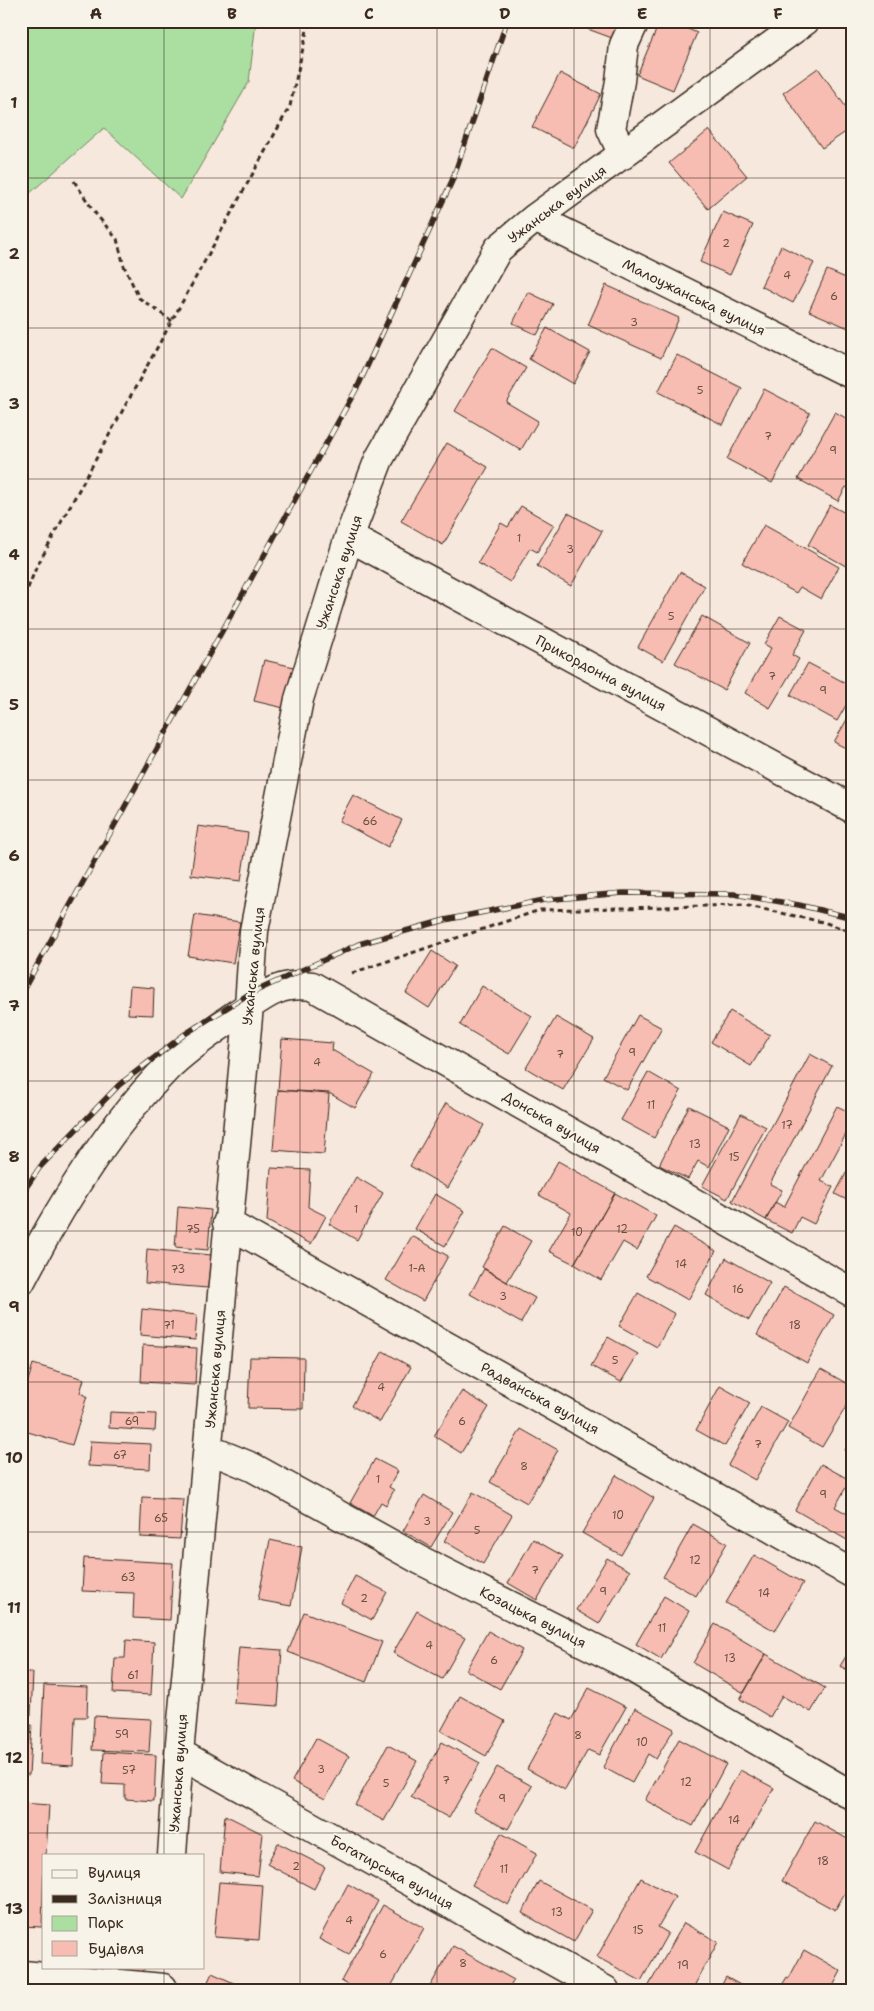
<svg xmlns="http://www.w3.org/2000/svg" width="874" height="2011" font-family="'Shantell Sans',sans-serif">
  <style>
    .green { fill: #aadfa1; stroke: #728460 }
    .building { fill: #f8bdb2; stroke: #3b2a1e }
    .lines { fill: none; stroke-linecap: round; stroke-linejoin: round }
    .minor-casing { stroke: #3b2a1e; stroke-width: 31 }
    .path { stroke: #3b2a1e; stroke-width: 3; stroke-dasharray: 5 4; stroke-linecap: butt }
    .minor { stroke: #f7f3e8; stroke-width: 28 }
    .rail-casing { stroke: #3b2a1e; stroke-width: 5.5 }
    .rail { stroke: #f7f3e8; stroke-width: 4; stroke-dasharray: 11; stroke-linecap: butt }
    .grid { fill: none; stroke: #3b2a1e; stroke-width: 1; stroke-opacity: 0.55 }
    .labels { text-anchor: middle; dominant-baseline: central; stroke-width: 4; stroke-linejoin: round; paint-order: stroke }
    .number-label { font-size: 11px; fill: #6a4f43 }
    .street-label { font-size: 14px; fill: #3b2a1e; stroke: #f7f3e8 }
    .neatline { fill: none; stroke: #3b2a1e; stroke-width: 2 }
    .grid-label { font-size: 16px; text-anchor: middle; font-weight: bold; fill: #3b2a1e }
  </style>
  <rect width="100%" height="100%" fill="#f7e8dd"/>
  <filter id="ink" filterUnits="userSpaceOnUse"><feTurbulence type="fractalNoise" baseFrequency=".02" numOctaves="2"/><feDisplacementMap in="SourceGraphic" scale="10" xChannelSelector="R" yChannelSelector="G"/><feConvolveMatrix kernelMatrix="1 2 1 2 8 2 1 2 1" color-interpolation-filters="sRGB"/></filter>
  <g filter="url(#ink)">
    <!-- green -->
    <path class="green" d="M21,21H256L249,82L181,199L104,128L21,201Z"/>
    <!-- building -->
    <path class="building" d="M588,21H619L612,38L585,28Z
      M660,21H670L697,33L673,90L637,75Z
      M818,68L853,117V127L822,148L783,93Z
      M560,73L601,94L574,148L532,127Z
      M709,130L747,176L708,209L669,163Z
      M723,212L753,225L730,275L700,262Z
      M781,246L814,263L793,303L761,286Z
      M827,270L853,281V330L809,311Z
      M606,285L679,318L661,358L588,325Z
      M528,292L553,304L537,335L513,323Z
      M547,328L590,352L573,384L529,359Z
      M492,348L526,368L506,402L538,421L521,450L455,411Z
      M677,355L742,388L723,425L658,392Z
      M764,389L810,413L772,483L727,459Z
      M835,412L853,422V490L846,487L838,501L798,479Z
      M447,443L488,467L443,545L401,521Z
      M830,505L853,517V570L808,545Z
      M521,506L554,525L537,552L530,548L510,582L478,563L501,523L508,527Z
      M568,513L602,531L571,586L537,566Z
      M764,525L839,567L821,599L800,587L796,593L742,563Z
      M680,572L705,586L663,661L638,647Z
      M702,616L750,643L724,690L675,663Z
      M780,616L806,630L792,655L799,659L770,708L745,693L771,648L764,644Z
      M264,660L294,667L284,708L254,701Z
      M808,663L853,687V693L837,721L790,695Z
      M853,709V752L834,742Z
      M353,795L402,820L388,847L339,821Z
      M198,826L248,833L241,881L191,875Z
      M195,915L240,922L233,963L188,956Z
      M432,951L455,966L429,1008L406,993Z
      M130,986L154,988L153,1015L128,1014Z
      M482,986L532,1016L509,1054L460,1025Z
      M730,1011L770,1035L751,1066L711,1042Z
      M638,1015L662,1028L627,1090L603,1077Z
      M556,1017L594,1039L563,1090L526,1068Z
      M282,1039L333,1043L332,1050L374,1074L355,1108L329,1093L278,1090Z
      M810,1054L832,1066L770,1184L782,1190L766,1220L732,1201Z
      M648,1072L681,1091L654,1138L621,1120Z
      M278,1090L329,1094L324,1154L273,1150Z
      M446,1103L484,1125L448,1188L410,1166Z
      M689,1106L729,1126L709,1167L698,1161L688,1179L659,1165Z
      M837,1106L853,1114V1121L821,1181L833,1187L814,1224L800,1217L792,1233L766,1220L775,1202L784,1207Z
      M741,1114L766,1127L727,1199L702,1186Z
      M853,1160V1203L835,1194Z
      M558,1161L615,1193L574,1264L549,1251L571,1213L539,1195Z
      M271,1168L310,1170L308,1207L326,1216L311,1244L267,1221Z
      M356,1177L383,1193L357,1240L329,1224Z
      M615,1193L656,1216L637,1250L623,1242L601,1280L574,1264Z
      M435,1194L465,1211L445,1246L415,1229Z
      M178,1207L211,1210L208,1250L175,1247Z
      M505,1226L531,1241L507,1282L482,1267Z
      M674,1227L716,1251L688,1300L646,1276Z
      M412,1236L448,1256L423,1301L386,1280Z
      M147,1249L211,1255L208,1288L145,1283Z
      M726,1258L770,1283L749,1320L706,1295Z
      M484,1269L535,1298L521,1323L470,1294Z
      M784,1287L834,1315L807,1363L757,1335Z
      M638,1293L675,1314L657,1347L619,1326Z
      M142,1309L197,1315L195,1340L140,1335Z
      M608,1337L638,1354L621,1382L591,1366Z
      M143,1345L197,1348L195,1385L141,1382Z
      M383,1351L411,1367L380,1422L352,1406Z
      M250,1357L304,1358L303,1409L248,1408Z
      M33,1364L84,1379L80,1393L87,1396L72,1445L21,1430V1404Z
      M821,1369L853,1387V1395L822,1447L788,1428Z
      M720,1386L750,1403L725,1446L696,1430Z
      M462,1391L489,1407L461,1453L434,1436Z
      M761,1407L788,1422L755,1480L728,1465Z
      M110,1412L156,1414L155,1431L109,1428Z
      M521,1429L558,1450L527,1503L490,1482Z
      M853,1436V1454L845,1450Z
      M90,1441L151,1444L150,1469L88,1466Z
      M375,1459L398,1471L389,1487L394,1490L386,1505L381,1502L373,1516L350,1503Z
      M821,1464L850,1480L835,1507L853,1517V1529L847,1540L795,1510Z
      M616,1475L654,1498L621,1555L582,1533Z
      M473,1492L512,1515L483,1564L444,1541Z
      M424,1495L452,1512L431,1547L403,1531Z
      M142,1497L183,1499L180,1539L140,1537Z
      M693,1524L727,1543L696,1596L663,1577Z
      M533,1539L563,1556L537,1600L508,1583Z
      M270,1540L302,1547L291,1606L258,1600Z
      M754,1555L803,1583L775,1631L726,1603Z
      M84,1558L173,1563L170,1620L133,1618L134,1593L82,1591Z
      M607,1558L630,1571L599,1624L576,1610Z
      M355,1576L387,1592L372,1620L341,1603Z
      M664,1596L689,1611L661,1659L636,1644Z
      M417,1611L465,1638L442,1679L393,1653Z
      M304,1612L382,1642L366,1682L288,1652Z
      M715,1624L766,1654L744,1693L693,1663Z
      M488,1631L522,1650L500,1689L466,1670Z
      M126,1640L154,1642L151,1695L113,1693L115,1658H125Z
      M853,1645V1673L840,1666Z
      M239,1647L282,1650L278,1706L234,1703Z
      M766,1654L825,1688L811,1712L782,1696L770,1717L740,1699Z
      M21,1672L33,1673L31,1715L21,1714Z
      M44,1685L88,1687L87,1717H75L73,1766L40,1764Z
      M589,1688L626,1707L599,1755L588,1750L565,1790L527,1769L558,1713L571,1720Z
      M460,1696L505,1721L486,1756L441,1731Z
      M635,1708L674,1729L656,1759L648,1754L632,1783L603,1767Z
      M94,1716L151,1719L149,1752L92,1750Z
      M21,1724L32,1725L29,1775L21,1774Z
      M316,1738L349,1756L325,1799L292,1781Z
      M679,1739L726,1764L693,1826L645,1800Z
      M442,1742L480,1763L449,1818L411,1797Z
      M388,1745L417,1761L384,1821L355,1805Z
      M104,1752L156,1755L154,1801L125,1799V1785L102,1784Z
      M497,1767L532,1786L508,1829L473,1810Z
      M740,1770L774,1788L728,1870L695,1852Z
      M22,1803L49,1805L46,1855H44L42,1927L21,1926Z
      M225,1815L263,1834L258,1876L220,1872Z
      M815,1821L853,1842V1879L835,1910L782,1881Z
      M501,1833L537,1853L508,1905L472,1885Z
      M278,1843L325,1867L314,1889L267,1864Z
      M641,1878L675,1897L658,1927L668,1933L641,1981L597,1957Z
      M539,1881L592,1910L574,1942L522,1913Z
      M219,1882L263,1885L259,1940L214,1937Z
      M348,1884L378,1901L349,1955L319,1939Z
      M383,1905L424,1928L389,1990H358L341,1981Z
      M684,1923L718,1942L692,1990H649L647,1989Z
      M453,1946L514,1980L508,1990H428Z
      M804,1950L841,1971L831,1990H779L787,1977L789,1978Z
      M95,1967H144L143,1975L95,1973Z
      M212,1973L249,1990H204Z
      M726,1977L749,1990H719Z"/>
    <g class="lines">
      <defs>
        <path id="minor" d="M623,155L611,129L620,81L624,45L635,21
          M535,218L853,375
          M349,537L853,809
          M227,1223L853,1574
          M21,1281C60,1206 108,1127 167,1068C188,1047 213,1031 237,1014C264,996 277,982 312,986L853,1293
          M208,1449L252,1467L420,1560L622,1662L853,1796
          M179,1753L605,1990
          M172,1855L179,1753L249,1006L254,931L299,699L349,537L379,459L498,249L535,218L805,21
          M22,1990L23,1975L163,1988"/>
      </defs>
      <!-- minor casing -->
      <use href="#minor" class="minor-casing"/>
      <!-- path -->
      <path class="path" d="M74,181L95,213L117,239L124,266L139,298L172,321
        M21,605L36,568L290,106L309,21
        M352,973L540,910L744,905L823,922L853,932"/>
      <!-- minor -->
      <use href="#minor" class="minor"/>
      <defs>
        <path id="rail" d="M21,994L359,384L452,181L507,21
          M21,1195L40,1167L119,1085L185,1034L249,994L359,944L445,920L544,900L623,893L734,894L799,905L853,918"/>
      </defs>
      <!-- rail casing -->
      <use href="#rail" class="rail-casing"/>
      <!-- rail -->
      <use href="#rail" class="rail"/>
    </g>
  </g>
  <!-- grid -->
  <path class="grid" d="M164,21V1855M300,21V1990M437,21V1990M574,21V1990M710,21V1990M21,178H853M21,328H853M21,479H853M21,629H853M21,780H853M21,930H853M21,1081H853M21,1231H853M21,1382H853M21,1532H853M21,1683H853M21,1833H853M164,1967V1990"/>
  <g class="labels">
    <!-- number labels -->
    <g class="number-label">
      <text x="726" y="243">2</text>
      <text x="787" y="275">4</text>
      <text x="834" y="296">6</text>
      <text x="634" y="322">3</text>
      <text x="700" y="390">5</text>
      <text x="768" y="436">7</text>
      <text x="833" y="450">9</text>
      <text x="519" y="538">1</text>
      <text x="570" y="549">3</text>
      <text x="671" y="616">5</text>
      <text x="772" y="676">7</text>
      <text x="823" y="690">9</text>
      <text x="370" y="821">66</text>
      <text x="632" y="1052">9</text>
      <text x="560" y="1054">7</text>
      <text x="317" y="1062">4</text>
      <text x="651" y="1105">11</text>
      <text x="787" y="1125">17</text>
      <text x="695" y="1144">13</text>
      <text x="734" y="1157">15</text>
      <text x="356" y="1209">1</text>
      <text x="193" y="1229">75</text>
      <text x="622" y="1229">12</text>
      <text x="577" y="1232">10</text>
      <text x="681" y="1264">14</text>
      <text x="417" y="1268">1-А</text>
      <text x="178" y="1269">73</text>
      <text x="738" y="1289">16</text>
      <text x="503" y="1296">3</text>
      <text x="169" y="1325">71</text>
      <text x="795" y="1325">18</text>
      <text x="615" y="1360">5</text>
      <text x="381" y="1387">4</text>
      <text x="132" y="1421">69</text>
      <text x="462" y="1421">6</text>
      <text x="758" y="1444">7</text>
      <text x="120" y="1455">67</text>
      <text x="524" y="1466">8</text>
      <text x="378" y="1479">1</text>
      <text x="823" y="1494">9</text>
      <text x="618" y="1515">10</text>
      <text x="161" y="1518">65</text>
      <text x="427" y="1521">3</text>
      <text x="477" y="1530">5</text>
      <text x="695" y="1560">12</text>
      <text x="535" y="1570">7</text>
      <text x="128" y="1577">63</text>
      <text x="603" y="1591">9</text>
      <text x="764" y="1593">14</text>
      <text x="364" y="1598">2</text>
      <text x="662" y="1628">11</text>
      <text x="429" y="1645">4</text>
      <text x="730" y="1658">13</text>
      <text x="494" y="1660">6</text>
      <text x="133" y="1675">61</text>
      <text x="122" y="1734">59</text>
      <text x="578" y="1735">8</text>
      <text x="642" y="1742">10</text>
      <text x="321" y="1769">3</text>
      <text x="129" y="1770">57</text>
      <text x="446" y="1780">7</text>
      <text x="686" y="1782">12</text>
      <text x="386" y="1783">5</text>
      <text x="502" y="1798">9</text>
      <text x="734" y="1820">14</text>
      <text x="823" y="1861">18</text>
      <text x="296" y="1866">2</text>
      <text x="504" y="1869">11</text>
      <text x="557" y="1912">13</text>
      <text x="349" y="1920">4</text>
      <text x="638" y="1930">15</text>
      <text x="383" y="1954">6</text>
      <text x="463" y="1963">8</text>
      <text x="683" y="1965">19</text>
    </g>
    <!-- street labels -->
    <g class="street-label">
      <text transform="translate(557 204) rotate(-37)">Ужанська вулиця</text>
      <text transform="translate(694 297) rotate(26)">Малоужанська вулиця</text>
      <text transform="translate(339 572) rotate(-72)">Ужанська вулиця</text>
      <text transform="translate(601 673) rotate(28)">Прикордонна вулиця</text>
      <text transform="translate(253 966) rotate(-84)">Ужанська вулиця</text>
      <text transform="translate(552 1122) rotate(30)">Донська вулиця</text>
      <text transform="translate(215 1369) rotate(-85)">Ужанська вулиця</text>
      <text transform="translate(540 1398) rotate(29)">Радванська вулиця</text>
      <text transform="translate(533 1617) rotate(27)">Козацька вулиця</text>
      <text transform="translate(178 1773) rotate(-86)">Ужанська вулиця</text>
      <text transform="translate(392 1872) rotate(29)">Богатирська вулиця</text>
    </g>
  </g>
  <!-- margin -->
  <rect width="874" height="2011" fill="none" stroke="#f7f3e8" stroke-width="55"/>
  <!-- legend -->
  <rect x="42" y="1854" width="162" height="115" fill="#f7f3e8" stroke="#aca397"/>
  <rect x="52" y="1870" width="25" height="8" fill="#f7f3e8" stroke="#aca397"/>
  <text x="88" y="1878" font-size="15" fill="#3b2a1e">Вулиця</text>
  <rect x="52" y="1895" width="25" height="8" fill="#3b2a1e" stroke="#aca397"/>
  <text x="88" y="1904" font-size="15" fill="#3b2a1e">Залізниця</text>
  <rect x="52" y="1916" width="25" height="15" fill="#aadfa1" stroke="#aca397"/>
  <text x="88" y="1928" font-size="15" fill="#3b2a1e">Парк</text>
  <rect x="52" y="1941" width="25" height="15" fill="#f8bdb2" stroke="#aca397"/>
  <text x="88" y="1954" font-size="15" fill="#3b2a1e">Будівля</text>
  <rect x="28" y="28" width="818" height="1956" class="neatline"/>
  <g class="grid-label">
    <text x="96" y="19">A</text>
    <text x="232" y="19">B</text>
    <text x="369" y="19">C</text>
    <text x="505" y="19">D</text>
    <text x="642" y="19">E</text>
    <text x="778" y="19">F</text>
    <text x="14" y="108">1</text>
    <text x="14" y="259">2</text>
    <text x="14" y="409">3</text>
    <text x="14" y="560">4</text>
    <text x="14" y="710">5</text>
    <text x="14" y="861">6</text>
    <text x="14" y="1011">7</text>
    <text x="14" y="1162">8</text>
    <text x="14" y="1312">9</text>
    <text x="14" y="1463">10</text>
    <text x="14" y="1613">11</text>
    <text x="14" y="1763">12</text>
    <text x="14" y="1914">13</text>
  </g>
</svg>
